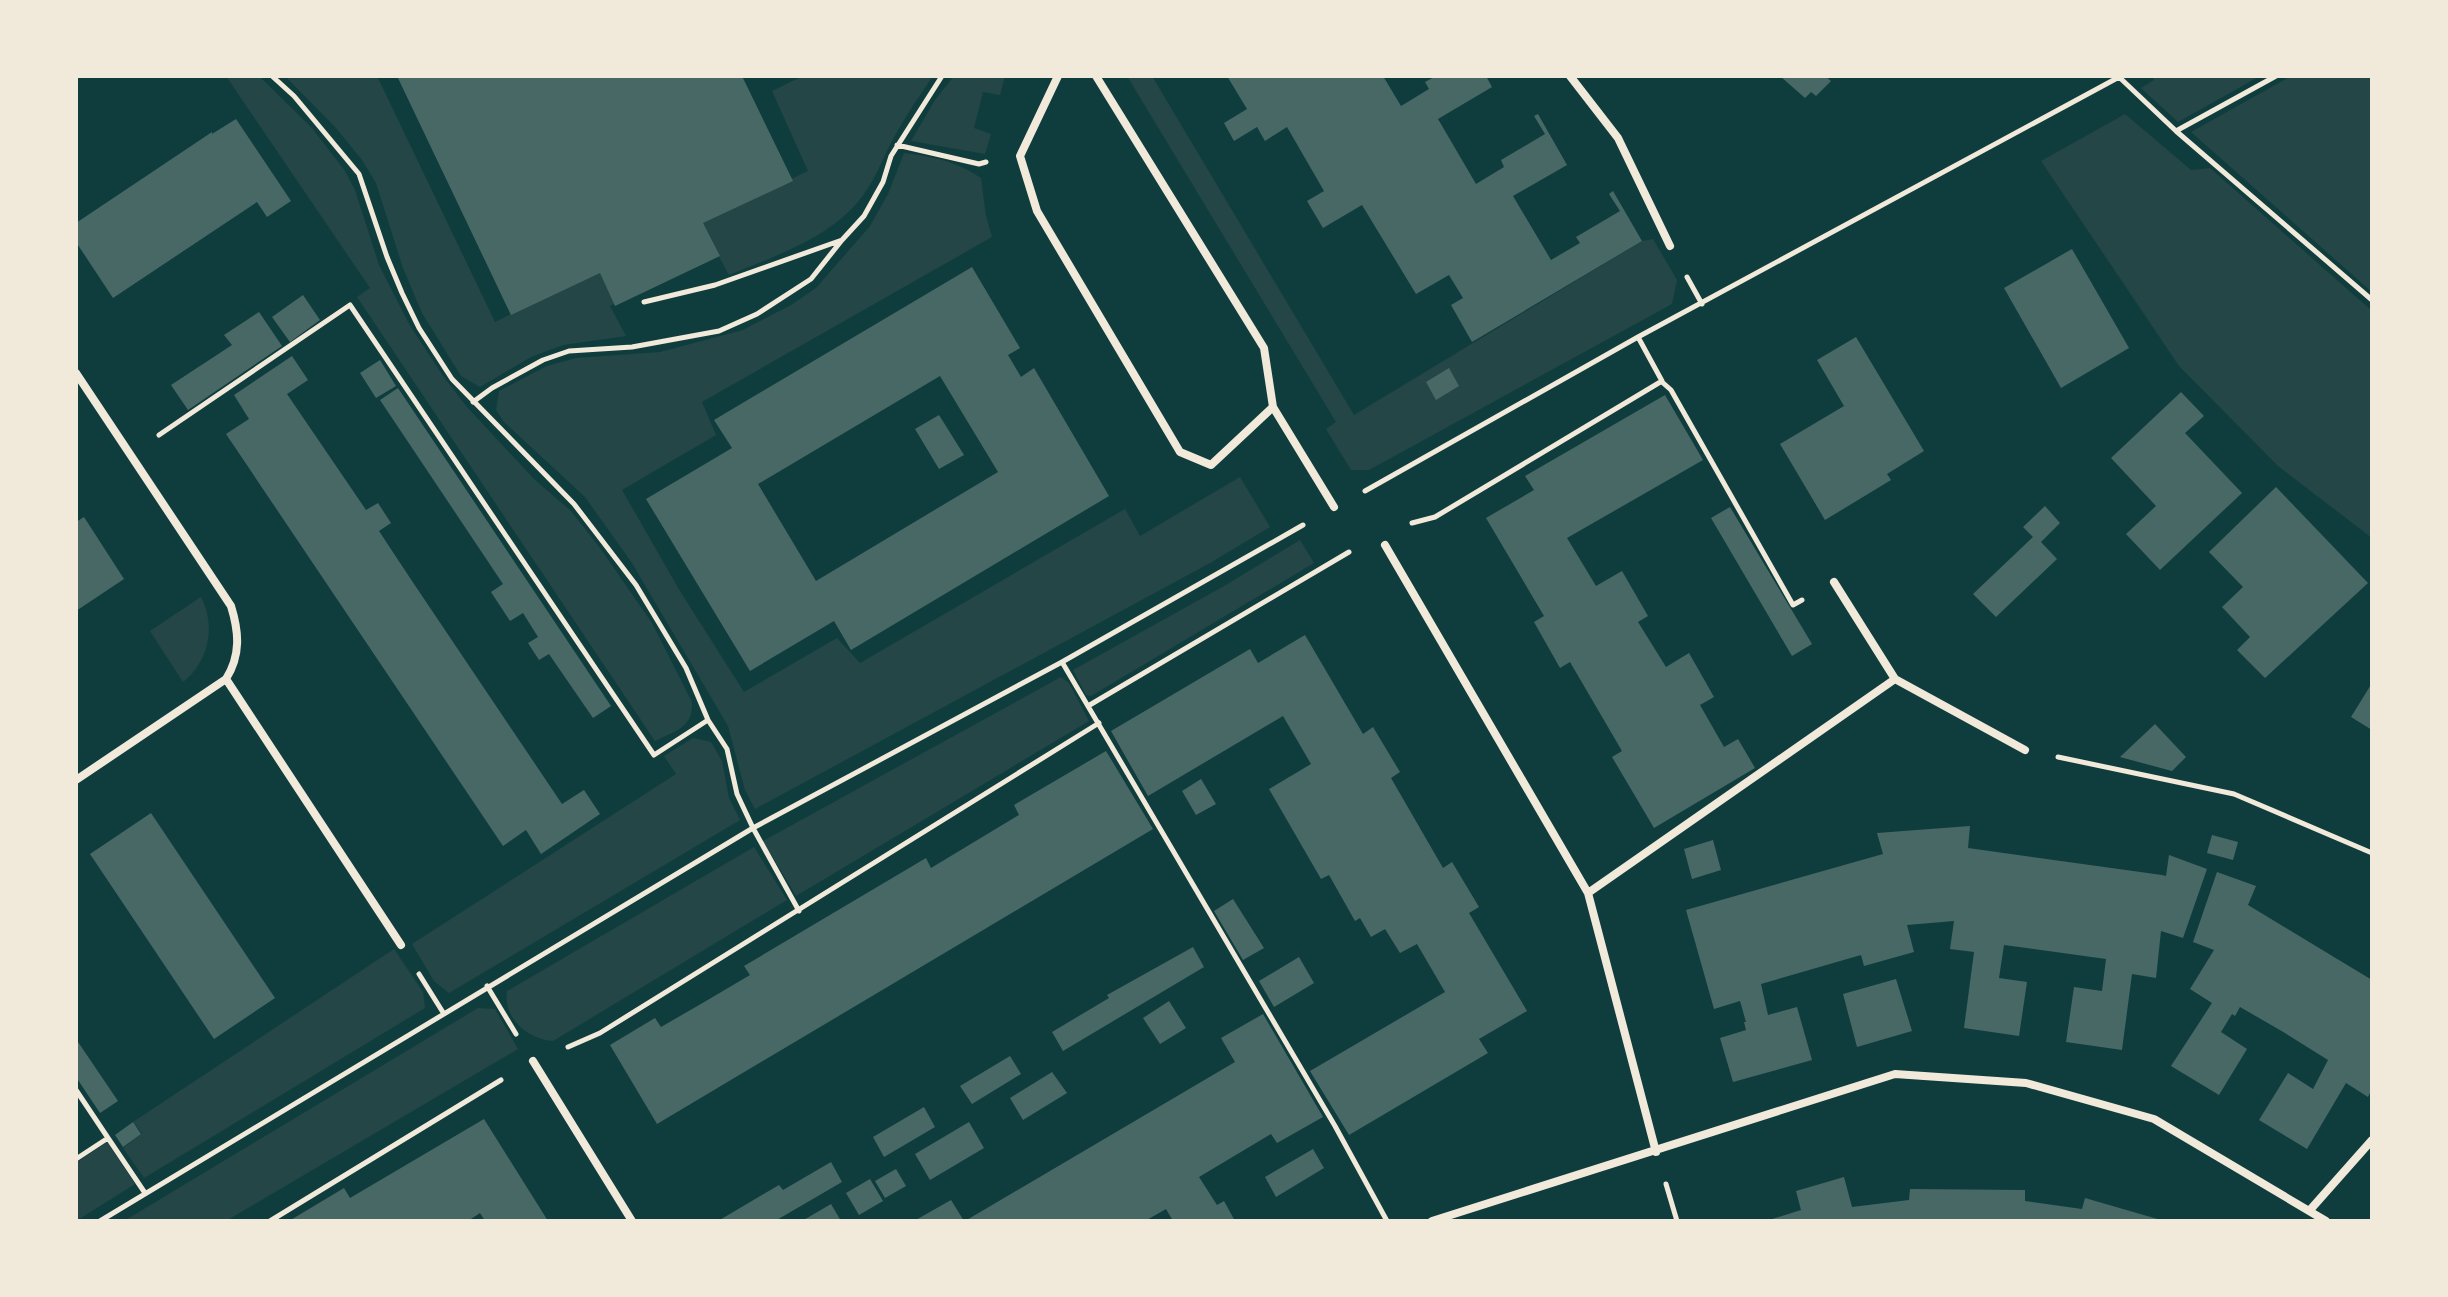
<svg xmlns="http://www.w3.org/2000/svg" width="2448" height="1297" font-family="Spectral,serif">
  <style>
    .green { fill: #244646 }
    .building { fill: #486865; fill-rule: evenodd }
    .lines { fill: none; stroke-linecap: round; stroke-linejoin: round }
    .path { stroke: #f1e9da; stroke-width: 5 }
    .minor { stroke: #f1e9da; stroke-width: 8 }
  </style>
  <rect width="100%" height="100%" fill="#0f3d3e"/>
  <!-- green -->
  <path class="green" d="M226,76H259L312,128L345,171L355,190L379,265L409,324L443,376L467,407L535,480L571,511L600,548L652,623L692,702C693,728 676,730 655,741L357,297L370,288Z
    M285,76H377L495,322L602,269L618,302L610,306L626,336L563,345L531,357L480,387L461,376L422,313L403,268L376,183L362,160L336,128Z
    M803,76H933C919,96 905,117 893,139C882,160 873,185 857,203C825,240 772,257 729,275L700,222L808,171L772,91Z
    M954,76H1005L1000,95L983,92L974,128L991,134L985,154L911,141L935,100Z
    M1127,76H1152L1354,415L1642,241L1653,239L1677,280L1672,304L1369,470H1351L1326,429L1336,422Z
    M2152,76H2260L2178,122L2141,88L2154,80Z
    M2291,76H2372V292L2191,132Z
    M2125,114L2191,170L2210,168L2372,311V538L2278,466L2179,366L2041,161Z
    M904,153C934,157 956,161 981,178L986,216L992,237L702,402L716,435L622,490L680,591L744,692L837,638L860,663L1125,509L1140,536L1240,477L1270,527L1210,563L755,809L745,790L728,726L632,563L585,497L504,422L496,410L499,391L547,366L576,358L660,352L743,330L791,305L816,288L870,226L888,194Z
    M1300,540L1314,563L1091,696L1086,695L1073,670L1224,586Z
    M201,597C216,625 209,662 183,682L150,631Z
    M1061,677L1069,683L1089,721L796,896L763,841Z
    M693,738L711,742L722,761L729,798L740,820L449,993L434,981L412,944L676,774L664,756Z
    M754,847L787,900L553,1041C527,1039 503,1018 507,991Z
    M394,949L423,992L425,1008L144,1178L123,1148L142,1133L133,1122Z
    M478,1008L495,1009L518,1049L226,1221H124Z
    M107,1142L135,1184L76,1221V1163Z"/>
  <!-- building -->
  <path class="building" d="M397,76H742L793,181L703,223L720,256L615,306L600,273L511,315Z
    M1227,76H1383L1401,106L1429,89L1425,82L1436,76H1486L1492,87L1438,119L1476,184L1504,167L1501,160L1545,134L1534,116L1538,114L1567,165L1513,196L1551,260L1580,243L1576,237L1620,211L1609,194L1613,191L1642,241L1472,342L1451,305L1463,298L1449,275L1416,294L1362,205L1323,228L1307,201L1324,191L1287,127L1265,141L1257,127L1234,141L1224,123L1247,109Z
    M1780,76H1825L1831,81L1816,96L1811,92L1805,98Z
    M236,119L291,201L267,217L257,202L113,298L76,242V223L212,132V134Z
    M2072,249L2129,348L2061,388L2004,288Z
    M972,267L1020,348L1008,355L1021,377L1034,368L1109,496L851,650L834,621L750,671L646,499L732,448L714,420ZM940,376L998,472L816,581L758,484Z
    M303,295L320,320L290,342L272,317Z
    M259,312L282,346L188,410L171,385L232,345L224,335Z
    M1856,337L1924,451L1887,474L1891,480L1825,520L1780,444L1844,406L1817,360Z
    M292,356L308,380L287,394L366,510L378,503L391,523L379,531L410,578L562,804L584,790L600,814L541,854L526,830L503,846L226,434L249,419L234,395Z
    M380,360L396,386L376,398L360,373Z
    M1449,368L1459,386L1436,400L1426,382Z
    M398,388L611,706L593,718L549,654L539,660L528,643L538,637L523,613L510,621L491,592L503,584L380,400Z
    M2181,392L2204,416L2185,433L2242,493L2160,570L2126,534L2156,506L2111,458Z
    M1665,395L1703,460L1567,538L1596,586L1622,571L1648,616L1638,622L1666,667L1689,653L1714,697L1700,705L1724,747L1738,739L1755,768L1654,828L1612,757L1622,751L1570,662L1560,668L1534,622L1544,616L1486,518L1534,490L1525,476Z
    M939,415L964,455L939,469L915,429Z
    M2276,487L2368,583L2265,678L2237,650L2250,637L2222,607L2243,587L2209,552Z
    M2045,506L2060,523L2041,542L2057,559L1996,617L1973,594L2033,537L2023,527Z
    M1730,507L1812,644L1792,656L1711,518Z
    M84,517L124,579L76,611V522Z
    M1305,635L1363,734L1373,727L1400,772L1391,778L1443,868L1452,862L1479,907L1469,913L1527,1011L1479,1039L1488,1053L1349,1135L1310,1071L1445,992L1417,944L1400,953L1385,929L1371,937L1360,918L1355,921L1329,875L1321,879L1269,789L1311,764L1283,716L1148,796L1111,731L1250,649L1258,663Z
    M2372,683V730L2351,717Z
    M2155,724L2186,757L2172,771L2120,757Z
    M1106,751L1153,829L657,1124L610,1045L655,1018L661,1027L706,1001L750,975L744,966L926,858L931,868L1019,815L1014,805Z
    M1201,779L1216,804L1196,815L1182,791Z
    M151,813L275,998L214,1039L90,854Z
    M1970,826L1968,848L2162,875L2166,876L2169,855L2207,869L2183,938L2161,931L2156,978L2132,974L2122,1050L2066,1042L2074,987L2102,991L2106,959L2004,945L1999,978L2027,982L2019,1036L1964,1028L1974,952L1950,949L1954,921L1907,925L1914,952L1864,966L1861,955L1761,984L1768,1015L1797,1007L1812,1060L1733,1082L1720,1038L1746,1030L1744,1022H1746L1740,1001L1714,1009L1686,910L1883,854L1877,833Z
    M2212,835L2238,842L2233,860L2207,853Z
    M1713,840L1721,870L1692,879L1684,849Z
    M2217,872L2256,886L2248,905L2372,980V1089L2368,1097L2346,1083L2307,1149L2259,1120L2288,1073L2313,1089L2328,1060L2285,1033L2240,1007L2235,1016L2232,1014L2221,1032L2247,1049L2219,1095L2171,1066L2212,1003L2190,989L2214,950L2193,942Z
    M1233,899L1264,948L1243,960L1214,911Z
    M1193,947L1204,967L1063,1051L1052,1032L1109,998L1107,995Z
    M1299,957L1314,983L1274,1007L1259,981Z
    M1896,979L1912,1031L1857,1047L1843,994Z
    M1169,1001L1186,1028L1160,1044L1143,1018Z
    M1263,1014L1323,1117L1277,1143L1271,1134L1199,1177L1217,1205L1224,1201L1235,1221H1173L1166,1209L1145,1221H965L1235,1062L1221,1038Z
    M76,1039L118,1101L100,1113L76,1077Z
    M1010,1056L1021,1074L972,1104L960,1086Z
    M1052,1072L1067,1093L1023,1120L1010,1098Z
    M924,1107L935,1127L884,1157L873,1137Z
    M484,1119L548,1221H485L480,1213L468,1221H289L344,1188L350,1198Z
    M133,1122L141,1134L123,1147L115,1135Z
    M969,1122L984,1148L930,1180L915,1154Z
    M1313,1149L1324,1168L1276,1197L1265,1177Z
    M831,1162L842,1182L775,1221H718L779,1185L783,1190Z
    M896,1169L906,1186L885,1198L875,1181Z
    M1844,1177L1852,1207L1909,1200L1910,1189L2025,1190V1201L2082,1209L2085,1198L2161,1220L1766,1221L1801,1210L1796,1191Z
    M870,1179L883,1201L859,1215L846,1193Z
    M951,1200L964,1221H914Z
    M831,1204L841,1221H802Z"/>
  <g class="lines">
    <!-- path -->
    <path class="path" d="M272,76L294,96L359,174L387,257L402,293L419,328L452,379L574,504L636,585L686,668L708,720
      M2118,76L2176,131L2372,300
      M2176,131L2276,76
      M897,145L979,164L986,162
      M1687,277L1702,304
      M644,302L715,285L842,240L864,216L883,182L891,156L942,76
      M1662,382L1671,390L1793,605L1802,600
      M473,402L492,388L543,360L569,351L632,347L719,331L757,314L811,279L842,240
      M159,435L350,305L654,755L708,720L727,749L737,794L753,828L799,911
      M1365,491L1638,337L2121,76
      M1412,523L1435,517L1662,381L1638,337
      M1062,662L1335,1126L1387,1221
      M1088,706L1349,552
      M2058,757L2234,794L2372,853
      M419,974L444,1014
      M487,986L516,1034
      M568,1047L600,1033L1099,723
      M76,1090L108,1138L76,1159
      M108,1138L145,1193
      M1666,1184L1677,1221
      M100,1221L753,828L1062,662L1303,525
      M270,1221L501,1080"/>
    <!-- minor -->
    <path class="minor" d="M1058,76L1020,156L1037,211L1180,452L1211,465L1273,407
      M1096,76L1264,348L1273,407L1334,507
      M1570,76L1618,138L1670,246
      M76,373L231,606C239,632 241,655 226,679L76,780
      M1385,545L1588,893L1656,1152
      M1834,582L1895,679
      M226,679L401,945
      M1588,893L1895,679L2025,750
      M533,1061L632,1221
      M2310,1210L2372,1140
      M1432,1221L1895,1074L2026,1083L2154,1119L2326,1221"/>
  </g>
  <!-- border -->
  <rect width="2448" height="1297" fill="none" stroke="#f1e9da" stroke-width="156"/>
</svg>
